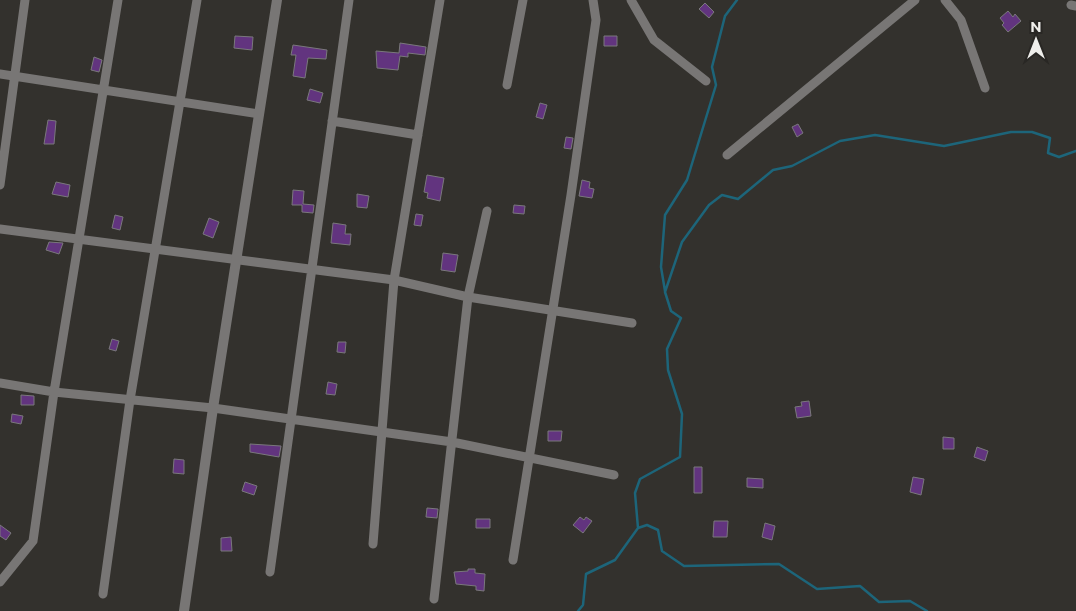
<svg xmlns="http://www.w3.org/2000/svg" width="1076" height="611" font-family="Montserrat,sans-serif">
  <style>
    .lines { fill: none; stroke-linecap: round; stroke-linejoin: round }
    .stream { stroke: #1d657a; stroke-width: 2.5 }
    .building { fill: #62347f; stroke: #7a787c }
    .minor { stroke: #787675; stroke-width: 9 }
    .tertiary { stroke: #787675; stroke-width: 10 }
  </style>
  <rect width="100%" height="100%" fill="#33312d"/>
  <g class="lines">
    <!-- stream -->
    <path class="stream" d="M665,291L661,267L665,215L687,180L716,85L712,67L725,16L737,0
      M638,528L635,493L640,479L680,457L682,414L668,370L667,349L681,318L671,311L665,292L682,242L709,205L722,195L738,199L773,170L792,166L840,141L875,135L944,146L1011,132H1032L1050,138L1048,153L1059,157L1076,151
      M578,611L583,605L586,574L615,560L638,528L647,525L658,530L662,551L684,566L779,564L817,589L860,586L879,602L910,601L927,611"/>
  </g>
  <!-- building -->
  <path class="building" d="M705,3L714,12L709,18L699,9Z
    M1008,11L1013,17L1015,14L1021,21L1008,32L1002,25L1004,23L1000,18Z
    M235,36L253,37L252,50L234,48Z
    M604,36H617V46H604Z
    M400,43L426,47L425,55L408,53V57L400,56L398,70L377,68L376,51L399,53Z
    M293,45L327,50L326,59L308,58L305,78L293,76L296,55H291Z
    M94,57L102,60L99,72L91,70Z
    M310,89L323,93L320,103L307,100Z
    M540,103L547,105L543,119L536,117Z
    M48,120L56,121L54,144H44Z
    M798,124L803,133L797,137L792,127Z
    M566,137L573,138L571,149L564,148Z
    M427,175L444,178L440,201L427,198L428,193L424,192Z
    M582,180L590,182L589,188L594,189L592,198L579,196Z
    M56,182L70,185L68,197L52,194Z
    M293,190L304,191L303,204L314,205L313,213L302,212V205H292Z
    M357,194L369,196L367,208L357,207Z
    M514,205L525,206L524,214L513,213Z
    M416,214L423,215L421,226L414,225Z
    M115,215L123,217L120,230L112,228Z
    M209,218L219,222L213,238L203,234Z
    M333,223L346,225L345,234H351L350,245L331,243Z
    M49,242L63,243L59,254L46,250Z
    M443,253L458,255L455,272L441,270Z
    M112,339L119,341L116,351L109,349Z
    M338,342H346L345,353L337,352Z
    M328,382L337,384L335,395L326,394Z
    M21,395L34,396V405H21Z
    M809,401L811,416L797,418L795,407L802,406L801,402Z
    M12,414L23,416L21,424L11,422Z
    M548,431H562L561,441H548Z
    M943,437L954,438V449H943Z
    M250,444L281,446L279,457L250,452Z
    M977,447L988,451L985,461L974,457Z
    M174,459L184,460V474L173,473Z
    M694,467H702V493H694Z
    M913,477L924,479L921,495L910,492Z
    M747,478L763,479V488L747,487Z
    M245,482L257,486L254,495L242,491Z
    M427,508L438,509L437,518L426,517Z
    M580,517L584,520L586,517L592,521L583,533L573,525Z
    M476,519H490V528H476Z
    M714,521H728L727,537H713Z
    M765,523L775,526L772,540L762,537Z
    M0,525L11,533L6,540L0,536Z
    M231,537L232,551H221V538Z
    M468,569H475V573L485,574L484,591L476,590V586L456,584L454,572L468,571Z"/>
  <g class="lines">
    <!-- minor -->
    <path class="minor" d="M631,0L654,40L706,81
      M945,0L961,20L985,88
      M1071,5L1076,6
      M0,74L259,114
      M507,85L523,0
      M332,121L418,135
      M727,155L915,0
      M0,185L25,0
      M0,229L394,280L468,297L632,323
      M0,383L54,392L213,408L452,442L614,475
      M373,544L394,280L440,0
      M513,560L571,195L596,20L593,0
      M270,572L349,0
      M0,582L33,541L54,392L118,0
      M103,594L130,400L197,0
      M434,599L468,297L487,211"/>
    <!-- tertiary -->
    <path class="tertiary" d="M184,611L213,408L277,0"/>
  </g>
  <!-- north arrow -->
  <g transform="translate(1036 40)" stroke="#292724" stroke-width="4" paint-order="stroke">
  <path d="M0-4L9 19L0 12L-9 19Z" fill="#efeeeb"/>
  <text y="-8" font-size="14" font-weight="bold" text-anchor="middle" fill="#efeeeb">N</text>
  </g>
</svg>
